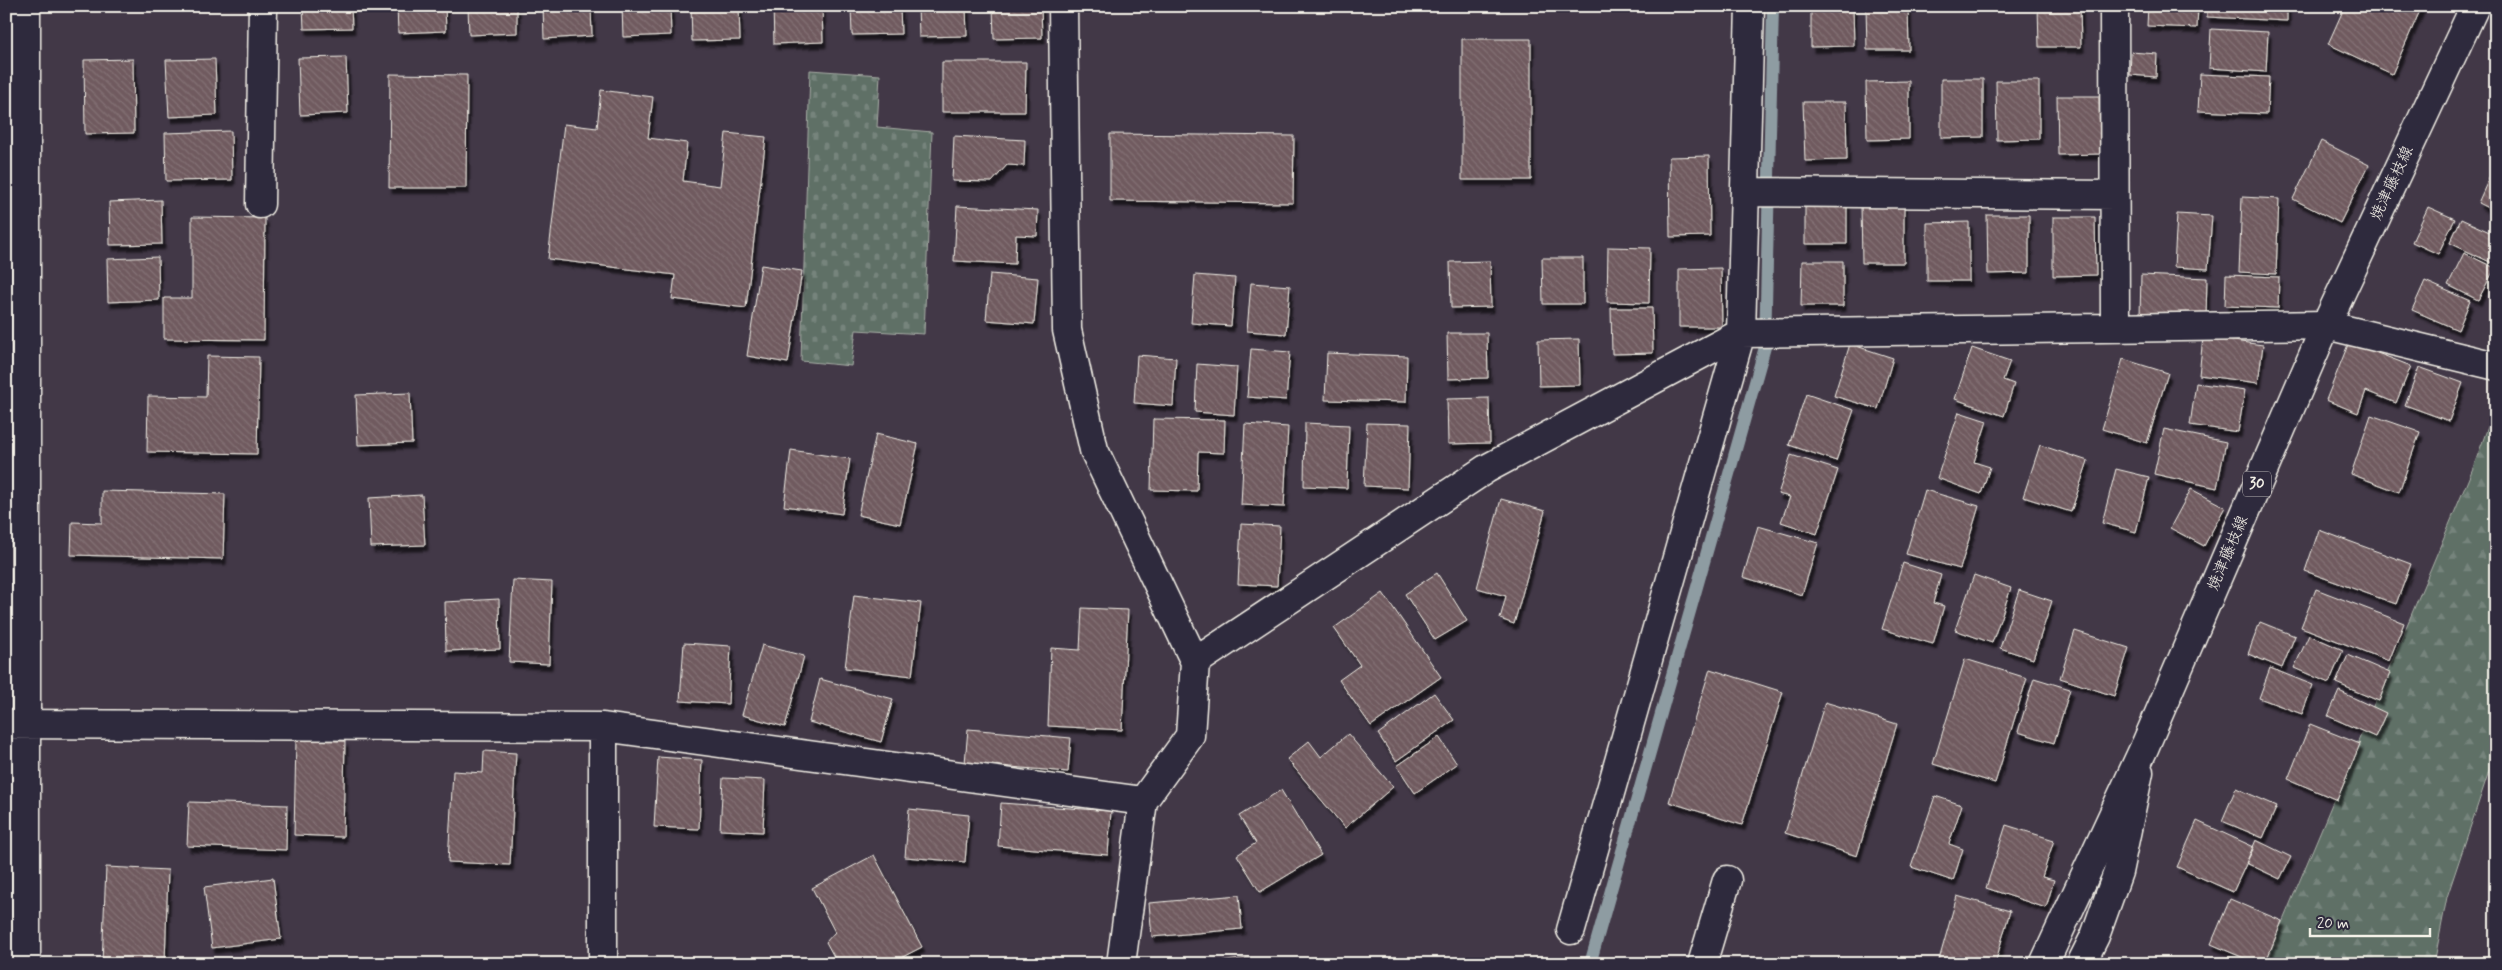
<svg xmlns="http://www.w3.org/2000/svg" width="2502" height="970" font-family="Mynerve,'Klee One',sans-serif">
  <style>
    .forest { fill: url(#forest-firs); stroke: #a9b0a7 }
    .cemetery { fill: url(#cemetery-stones); stroke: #a9b0a7 }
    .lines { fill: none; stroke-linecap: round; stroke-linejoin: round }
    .stream { stroke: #8e9ca2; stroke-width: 12 }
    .building { fill: url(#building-back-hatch); stroke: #f4f1e8; filter: url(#shadow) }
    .minor-casing { stroke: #f4f1e8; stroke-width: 31 }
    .major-casing { stroke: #f4f1e8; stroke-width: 31 }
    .minor { stroke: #2f2a3d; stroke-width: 28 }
    .major { stroke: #2f2a3d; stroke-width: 28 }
    .labels { text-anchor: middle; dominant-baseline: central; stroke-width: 4; stroke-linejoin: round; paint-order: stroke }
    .shield { fill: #2f2a3d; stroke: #b9b5b5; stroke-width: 1 }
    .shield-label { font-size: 15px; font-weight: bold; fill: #f4f1e8 }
    .street-label { font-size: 16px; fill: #f4f1e8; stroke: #2f2a3d }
  </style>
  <defs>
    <pattern id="forest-firs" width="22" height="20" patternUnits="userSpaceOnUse" patternTransform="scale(1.25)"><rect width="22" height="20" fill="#5e6f66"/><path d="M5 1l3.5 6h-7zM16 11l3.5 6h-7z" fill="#76847c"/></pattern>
    <pattern id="cemetery-stones" width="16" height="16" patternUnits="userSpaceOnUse" patternTransform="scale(1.25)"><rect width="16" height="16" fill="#5e6f66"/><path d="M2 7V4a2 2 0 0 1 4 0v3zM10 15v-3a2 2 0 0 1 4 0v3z" fill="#76847c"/></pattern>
    <pattern id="building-back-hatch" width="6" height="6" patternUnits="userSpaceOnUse" patternTransform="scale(1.25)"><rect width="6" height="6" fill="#6f5a5e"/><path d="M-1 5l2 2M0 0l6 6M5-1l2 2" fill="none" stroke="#847275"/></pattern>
    <filter id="shadow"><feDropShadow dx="3" dy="5.5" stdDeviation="1" flood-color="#0009"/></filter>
  </defs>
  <rect width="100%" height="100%" fill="#423847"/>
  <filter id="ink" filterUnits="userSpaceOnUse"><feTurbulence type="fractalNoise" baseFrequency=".02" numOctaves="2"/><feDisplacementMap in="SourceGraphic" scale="10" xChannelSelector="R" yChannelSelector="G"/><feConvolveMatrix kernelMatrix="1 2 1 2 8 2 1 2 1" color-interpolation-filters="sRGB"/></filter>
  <g filter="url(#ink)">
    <!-- forest -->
    <path class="forest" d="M2492,416L2496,418V750L2447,897L2434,964H2268L2274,942L2473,468Z"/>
    <!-- cemetery -->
    <path class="cemetery" d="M810,70L880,75L877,127L932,132L924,334L856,330L851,366L801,361Z"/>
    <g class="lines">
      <!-- stream -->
      <path class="stream" d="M1590,964L1765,347L1773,6"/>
    </g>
    <!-- building -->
    <path class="building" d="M303,6H351L352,28L304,29Z
      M397,6H445L446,31L398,33Z
      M468,6H517V33L469,35Z
      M543,6H591L592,36L544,39Z
      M622,6H670L671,35L623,37Z
      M691,6H739L740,40L692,41Z
      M773,6H822L823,42L774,44Z
      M851,6H900L901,34L852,35Z
      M918,6H966L967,36L919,37Z
      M993,6H1041L1042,38L994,39Z
      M1811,6H1853L1854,46L1811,47Z
      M1866,6H1908L1909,50H1867Z
      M2038,6H2080L2081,47H2039Z
      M2148,6H2198L2197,28L2147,26Z
      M2207,6H2287V21L2207,17Z
      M2345,6H2422L2392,74L2328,44Z
      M2211,29L2268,32L2266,72L2209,68Z
      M1462,39H1531V180H1462Z
      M2131,52L2157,54L2156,77L2130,75Z
      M346,57L348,113L300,115L298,58Z
      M133,59L134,133L85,134L84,60Z
      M215,59L217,115L169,117L166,60Z
      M942,62H1026L1025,112H942Z
      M390,74L467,75L466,188H389Z
      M2200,74L2269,77L2267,114L2198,111Z
      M1941,79H1983V137L1941,138Z
      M1909,81V139L1867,140L1866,82Z
      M1996,81H2039V139L1997,140Z
      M601,90L653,97L648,138L687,143L683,181L720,186L726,133L766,137L746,308L672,299L675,275L548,259L564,124L597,128Z
      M2057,96H2099L2100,154L2058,155Z
      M1803,102H1846L1847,160L1805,161Z
      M231,131L232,180L166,181L165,133Z
      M1110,134L1294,136L1293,203L1110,201Z
      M954,136L1025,140L1024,166L1007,165L992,182L952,181Z
      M2321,141L2369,165L2340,223L2293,199Z
      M1709,156L1710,236L1670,237L1669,157Z
      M2491,174L2496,176V212L2478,203Z
      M2242,197L2279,199L2276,274L2239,272Z
      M1805,199H1847V244H1805Z
      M161,200L162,244L110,245L109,202Z
      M1904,204V263H1862L1861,205Z
      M957,206L1038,210L1037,236L1016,235L1015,264L954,261Z
      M2428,207L2455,219L2438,254L2412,242Z
      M2177,214L2212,216L2208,269L2174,267Z
      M1987,215H2029V273L1988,274Z
      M192,217L265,218L264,340L164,339V298H192Z
      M2053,217H2095L2096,275L2053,276Z
      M2461,219L2496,235L2494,264L2450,243Z
      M1969,222V281H1927V223Z
      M1608,247L1650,248L1649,303L1607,302Z
      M2464,253L2495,268L2478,300L2448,285Z
      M158,257L159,300L108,302L107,259Z
      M1542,258H1583V304H1543Z
      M1490,261L1491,307L1451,308L1450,262Z
      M1802,261H1843V306H1801Z
      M761,265L802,271L788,363L747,356Z
      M1721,268L1722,327H1679V269Z
      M990,274L1038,278L1034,324L986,320Z
      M1195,275L1235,278L1231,326L1191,323Z
      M2141,275L2207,278L2206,318L2140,316Z
      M2226,275L2279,277L2278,308L2225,306Z
      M2425,281L2470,301L2458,330L2412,310Z
      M1251,283L1290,286L1286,334L1247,331Z
      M1611,308H1652L1653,353L1612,354Z
      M1447,333H1487L1488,378L1448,379Z
      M2203,337L2263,345L2258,383L2199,375Z
      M1579,339L1580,385L1539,386L1538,340Z
      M2349,342L2411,366L2396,403L2366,391L2358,413L2326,400Z
      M1850,344L1893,358L1878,409L1834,396Z
      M1972,348L2010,361L2003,380L2014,384L2004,416L1955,399Z
      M1251,349L1290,352L1286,400L1247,397Z
      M1327,353L1407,356L1406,402L1325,400Z
      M1137,355L1176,358L1173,406L1134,403Z
      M207,356L259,357L257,454L147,452L148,396L206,397Z
      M2123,359L2168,373L2147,443L2102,429Z
      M1197,364L1237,367L1234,415L1195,412Z
      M2419,367L2463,383L2449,421L2405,405Z
      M2196,383L2245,390L2238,432L2190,425Z
      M410,393L412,443L358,445L356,395Z
      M1806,394L1854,410L1836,461L1789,445Z
      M1489,398L1490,443L1448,444L1447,399Z
      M1959,412L1987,421L1974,462L1990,467L1981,494L1937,478Z
      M2371,415L2420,432L2399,492L2351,474Z
      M1153,419L1225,420L1224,453L1198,452L1197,491L1151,490Z
      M1305,423L1349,425L1347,488L1304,486Z
      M1367,423L1410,424L1408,488L1364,486Z
      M1245,424L1288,427L1284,507L1241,505Z
      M2164,429L2226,442L2217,488L2154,474Z
      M876,434L918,444L900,524L858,515Z
      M2040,445L2088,461L2071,512L2023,497Z
      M791,450L850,459L842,514L784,506Z
      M1791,455L1838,470L1817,534L1781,522L1790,497L1778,494Z
      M2116,469L2149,477L2136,532L2102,523Z
      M2191,489L2225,507L2204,546L2170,528Z
      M1925,490L1979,506L1960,569L1906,554Z
      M102,491L225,494L223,559L71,555L72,522L102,523Z
      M422,495L425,545L371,547L369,498Z
      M1501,499L1545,511L1514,624L1500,619L1506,596L1477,588Z
      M1241,524L1280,526L1277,586L1238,584Z
      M1758,526L1818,543L1802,595L1743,577Z
      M2319,530L2411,564L2396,604L2305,571Z
      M1903,563L1941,575L1933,603L1944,606L1933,644L1882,629Z
      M1437,573L1467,621L1435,640L1405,594Z
      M1974,575L2011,588L1992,643L1955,630Z
      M513,580L552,582L549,664L509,662Z
      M2316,589L2404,623L2389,661L2301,627Z
      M2019,590L2052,601L2033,659L2000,648Z
      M1383,593L1441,677L1371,726L1339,680L1360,665L1334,628Z
      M854,595L921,603L912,676L845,668Z
      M499,599L500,649L446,651L445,602Z
      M1082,608L1128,610L1122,730L1048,726L1051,648L1080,650Z
      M2260,622L2295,636L2282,668L2248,654Z
      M2075,631L2129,648L2114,696L2060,678Z
      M2309,635L2343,650L2329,683L2294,668Z
      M684,643L731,646L728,704L680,701Z
      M762,645L804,656L785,727L742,715Z
      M2348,655L2390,673L2379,701L2336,683Z
      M1965,659L2027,678L1995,783L1933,764Z
      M2270,668L2313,685L2302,714L2259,698Z
      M1710,669L1783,692L1742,825L1669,802Z
      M2034,678L2070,689L2054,743L2018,732Z
      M820,679L893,699L881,742L809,722Z
      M2339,691L2386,713L2375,737L2328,716Z
      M1434,693L1454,720L1396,761L1378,734Z
      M1825,702L1897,724L1857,856L1785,833Z
      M2310,724L2360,744L2337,800L2288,779Z
      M968,729L1071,738L1068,772L965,763Z
      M1348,734L1393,787L1345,828L1287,759L1309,741L1321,757Z
      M1439,737L1457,764L1415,793L1397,766Z
      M296,740L345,741L343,837L294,835Z
      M484,751L516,753L510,865L448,862L453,771L483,773Z
      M658,757L702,760L699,829L654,827Z
      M723,778L765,780L763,832L720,830Z
      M2236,788L2277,806L2263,838L2222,821Z
      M1281,790L1321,855L1260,892L1237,855L1256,843L1239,816Z
      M1935,796L1962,805L1949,844L1963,849L1953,881L1911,867Z
      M189,802L287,805L286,850L187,846Z
      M1001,803L1111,811L1108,855L998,846Z
      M909,809L969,815L965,862L905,857Z
      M2197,821L2254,847L2233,892L2177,867Z
      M2006,825L2054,840L2042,877L2054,880L2046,908L1986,888Z
      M2256,840L2291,857L2280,879L2246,863Z
      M874,855L922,947L889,964H838L826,942L835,932L812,888Z
      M106,867L168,870L165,964H102Z
      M273,878L281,939L212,948L204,887Z
      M1239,895L1242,929L1152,937L1149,903Z
      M1957,896L2010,911L1995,964H1951L1939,960Z
      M2230,899L2282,921L2265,964H2258L2211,944Z
      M1249,958L1250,964H1203Z"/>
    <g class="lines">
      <defs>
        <path id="minor" d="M1063,6L1067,330L1094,450L1195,662L1190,736L1143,801L1121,964
          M2114,6L2115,328
          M1746,192L2114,195
          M260,204L263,6
          M1195,662L1486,469L1741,333L2326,325L2496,366
          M6,724L603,727L1143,801
          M1571,930L1741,333L1750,6
          M26,964V6
          M603,964V727
          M1702,964L1727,880
          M2081,964L2095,936L2118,872L2139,772"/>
        <path id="major" d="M2044,964L2145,746L2326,325L2475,6"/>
      </defs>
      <!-- minor casing -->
      <use href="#minor" class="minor-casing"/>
      <!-- major casing -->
      <use href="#major" class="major-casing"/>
      <!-- minor -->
      <use href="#minor" class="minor"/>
      <!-- major -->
      <use href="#major" class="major"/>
    </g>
  </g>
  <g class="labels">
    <!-- shield labels -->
    <rect class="shield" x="2243" y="471.5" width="28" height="25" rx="4"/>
    <g class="shield-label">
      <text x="2257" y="484">30</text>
    </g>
    <!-- street labels -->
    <g class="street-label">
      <text transform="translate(2392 183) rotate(-65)">焼津藤枝線</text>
      <text transform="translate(2228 553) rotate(-67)">焼津藤枝線</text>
    </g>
  </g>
  <!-- margin -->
  <rect width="2502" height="970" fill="none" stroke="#2f2a3d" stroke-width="25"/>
  <rect x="12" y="12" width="2477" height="945" fill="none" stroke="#f4f1e8" stroke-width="2" filter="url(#ink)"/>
  <!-- scale -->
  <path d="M2310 928v8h120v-8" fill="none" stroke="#f4f1e8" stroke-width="2.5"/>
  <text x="2317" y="928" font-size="15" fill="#f4f1e8" stroke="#2f2a3d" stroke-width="4" paint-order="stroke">20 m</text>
</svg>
